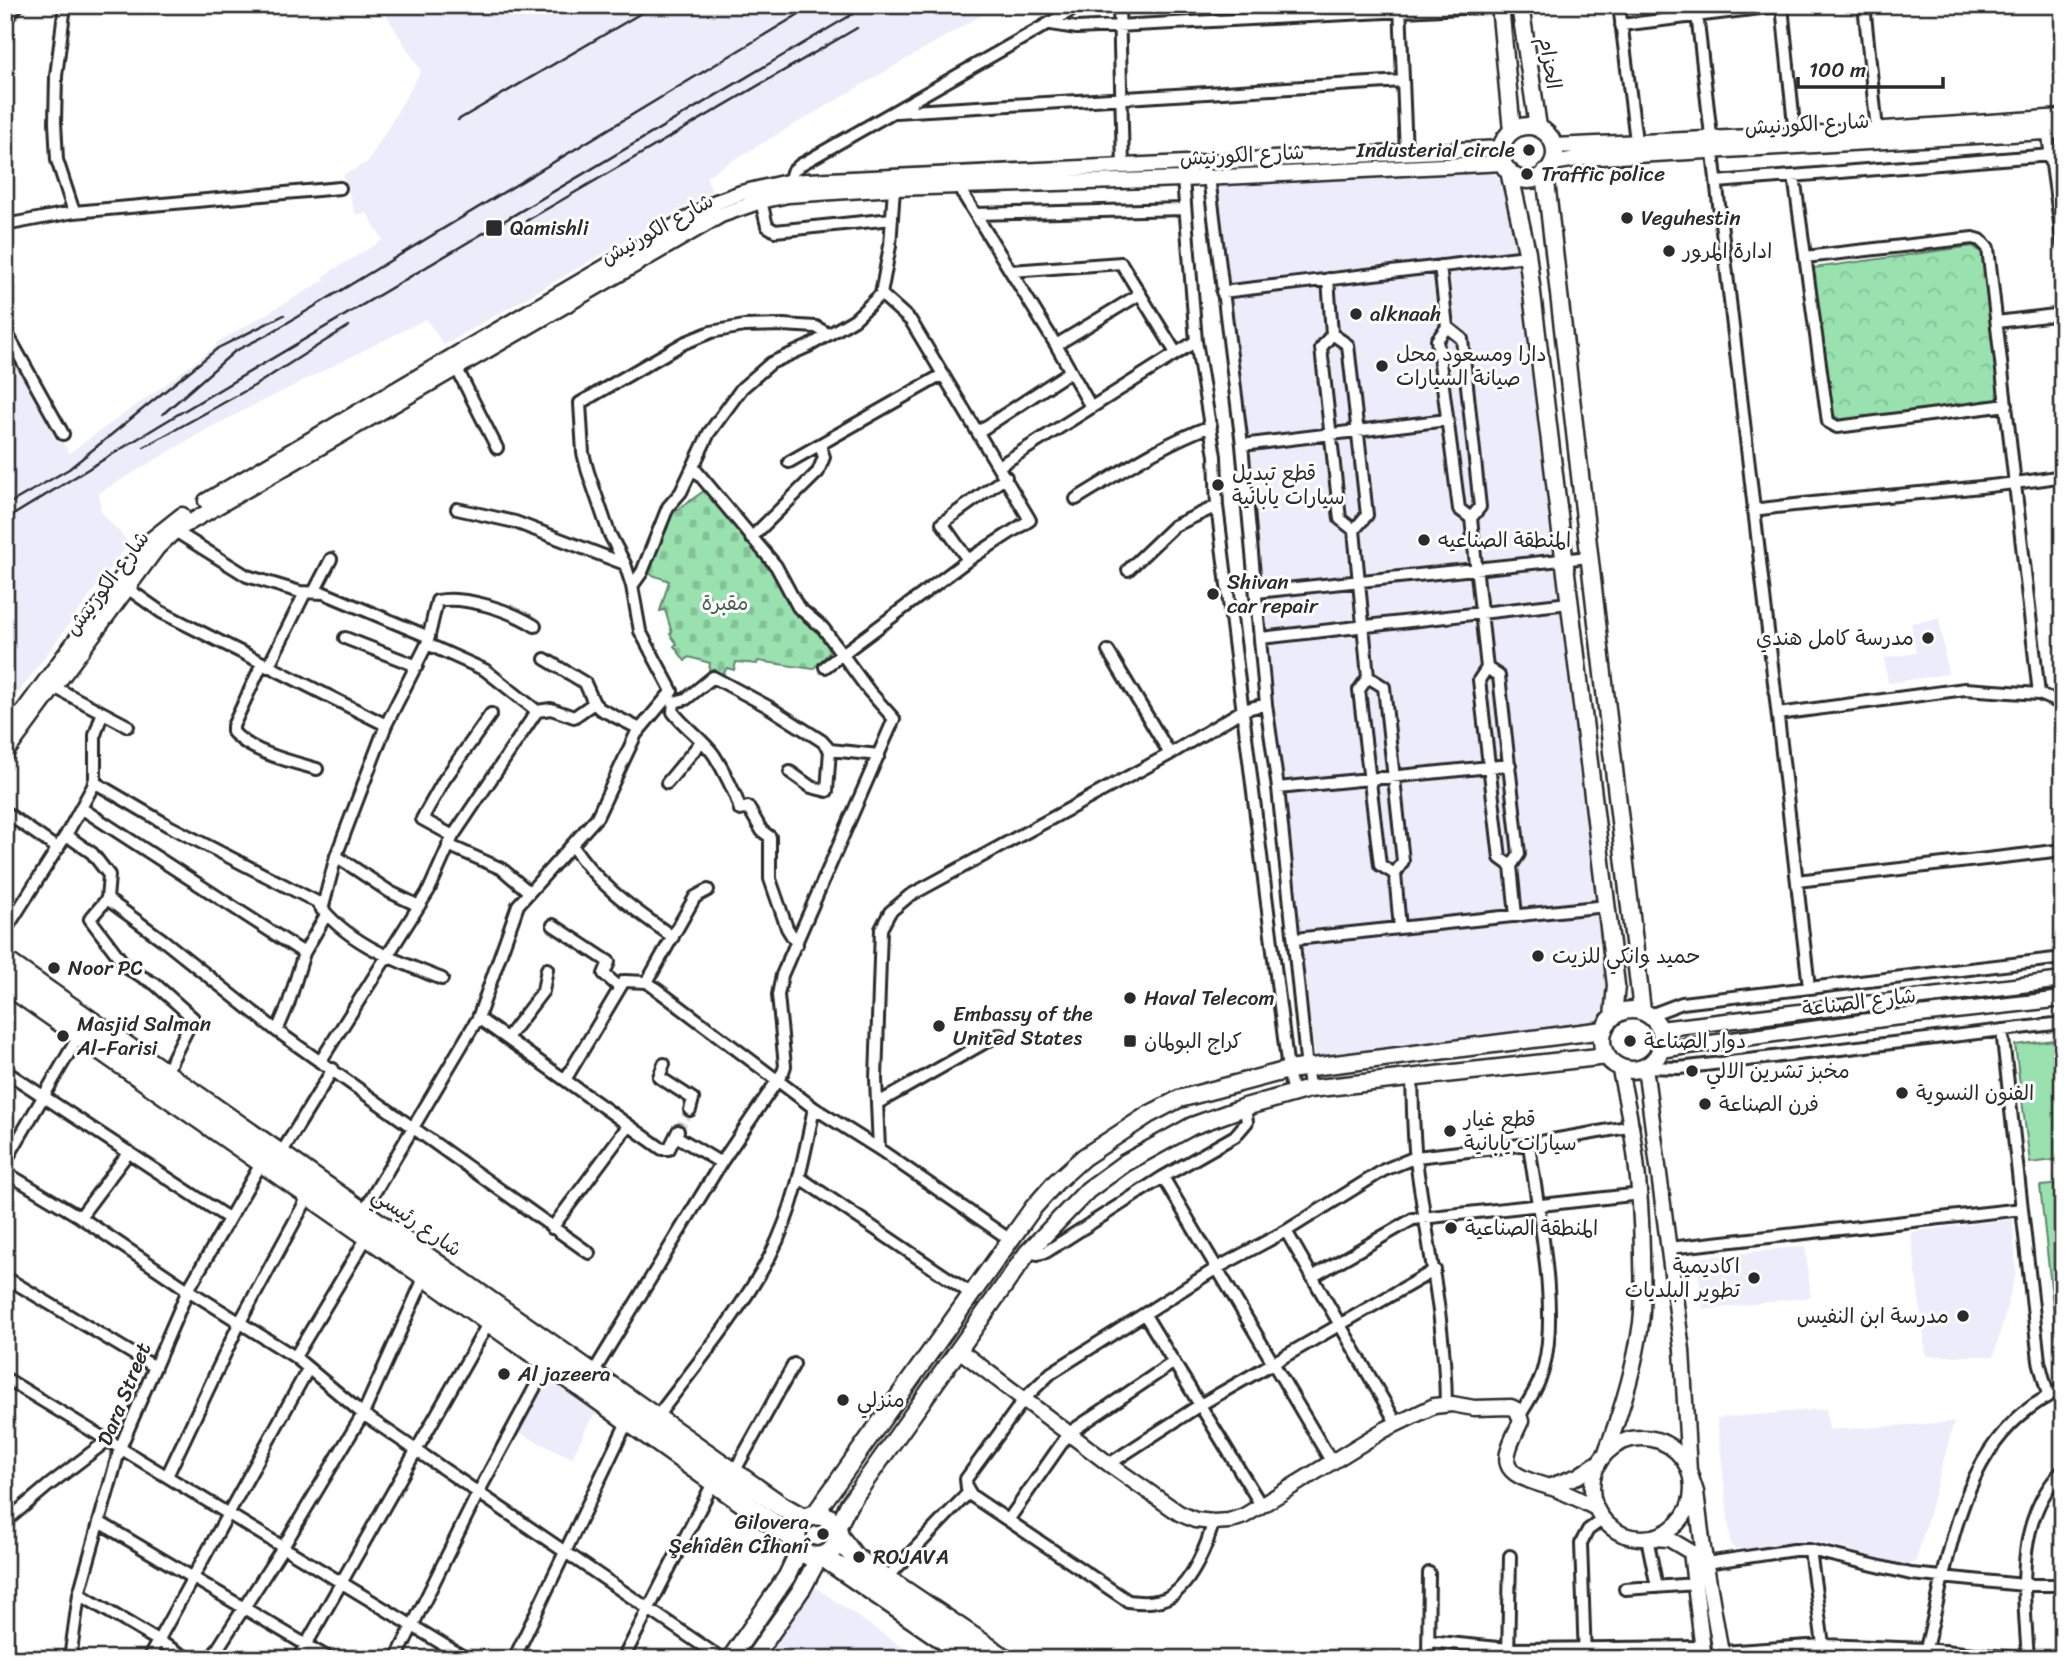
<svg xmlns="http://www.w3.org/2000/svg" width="2068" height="1664" font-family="Sriracha,'Playpen Sans Arabic',sans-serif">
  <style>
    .built { fill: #edecfb }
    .grass { fill: #99e1af; stroke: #62866d; stroke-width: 2 }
    .cemetery { fill: url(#cemetery-stones); stroke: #62866d; stroke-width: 2 }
    .park { fill: url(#park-crowns); stroke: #62866d; stroke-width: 2 }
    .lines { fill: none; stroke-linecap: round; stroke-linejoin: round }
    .minor-tunnel { stroke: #d5d5d5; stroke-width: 10; stroke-dasharray: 10 5; stroke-linecap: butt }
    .minor-casing { stroke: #2b2b2b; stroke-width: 16 }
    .tertiary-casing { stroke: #2b2b2b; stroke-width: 19 }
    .secondary-casing { stroke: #2b2b2b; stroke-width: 21 }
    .trunk-casing { stroke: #2b2b2b; stroke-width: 24 }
    .minor { stroke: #fff; stroke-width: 10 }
    .tertiary { stroke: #fff; stroke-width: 14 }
    .secondary { stroke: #fff; stroke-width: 16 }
    .trunk { stroke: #fff; stroke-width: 19 }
    .rail { stroke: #2b2b2b; stroke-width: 2.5 }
    .poi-dot { fill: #2b2b2b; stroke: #fff; stroke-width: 2.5 }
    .labels { text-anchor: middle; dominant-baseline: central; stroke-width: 6; stroke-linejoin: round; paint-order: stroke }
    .street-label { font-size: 21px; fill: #2b2b2b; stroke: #fff }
    .poi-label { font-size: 21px; fill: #2b2b2b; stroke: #fff; text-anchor: start }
    .park-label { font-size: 21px; fill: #4c6253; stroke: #fff }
  </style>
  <defs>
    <pattern id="cemetery-stones" width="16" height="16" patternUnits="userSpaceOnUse" patternTransform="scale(1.75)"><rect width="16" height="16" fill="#99e1af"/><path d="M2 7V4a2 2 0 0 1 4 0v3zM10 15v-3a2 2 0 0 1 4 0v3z" fill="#84c197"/></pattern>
    <pattern id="park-crowns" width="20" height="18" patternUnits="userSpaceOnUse" patternTransform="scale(1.75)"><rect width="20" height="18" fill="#99e1af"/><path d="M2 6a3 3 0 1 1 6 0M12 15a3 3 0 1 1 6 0" fill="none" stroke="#84c197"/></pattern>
  </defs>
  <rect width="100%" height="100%" fill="#fff"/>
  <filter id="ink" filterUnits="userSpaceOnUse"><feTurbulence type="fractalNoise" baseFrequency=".0143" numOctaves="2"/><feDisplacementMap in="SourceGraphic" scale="14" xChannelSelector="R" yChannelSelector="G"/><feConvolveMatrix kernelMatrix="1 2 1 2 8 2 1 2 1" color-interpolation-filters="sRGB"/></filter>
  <g filter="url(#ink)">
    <!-- built -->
    <path class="built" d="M380,5H999L713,172L706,177L712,191L444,345L426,319L209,428L99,493L101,512L129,543L5,711V341L69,453L162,387L216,346V343L325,280L323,276L383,240L367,213L356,215L343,175L368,162L421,71Z
      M1483,169L1496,175L1502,183L1517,235L1606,977L1607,1009L1602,1018L1592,1025L1315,1057L1216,183Z
      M1939,618L1948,674L1888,683L1884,658L1916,653L1911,623Z
      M2013,1219L2016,1272L1994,1356H1926L1911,1232Z
      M1805,1246L1811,1297L1703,1310L1697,1258Z
      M549,1373L602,1410L590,1420L572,1458L517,1432Z
      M1826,1409L1829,1430L1954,1422L1916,1561L1907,1565L1815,1541L1735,1549L1731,1545L1717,1418Z
      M815,1587L919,1659H766Z"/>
    <!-- grass -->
    <path class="grass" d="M2063,1039V1159L2030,1163L2015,1045Z
      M2063,1184V1360L2059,1361L2040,1186Z"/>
    <!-- cemetery -->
    <path class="cemetery" d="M705,490L769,562L833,649L813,669L758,661L757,664L736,662L734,670L727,668L723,674L709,670L710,663L689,657L685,661L674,646L677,644L670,634L672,633L665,610L660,611L669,581L647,573L672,514Z"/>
    <!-- park -->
    <path class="park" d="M1973,246L1983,254L1999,404L1843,422L1832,414L1813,268Z"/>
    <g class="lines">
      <!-- minor-tunnel -->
      <path class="minor-tunnel" d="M678,1131L690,1110"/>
      <defs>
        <path id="minor" d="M65,5L56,76L55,122L57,160L74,212
          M1119,5L1123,167
          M1400,5L1406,153
          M1619,5L1636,141
          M1696,5L1809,987
          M1864,5L1877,130
          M1782,6L1795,135
          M5,20L18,5
          M1051,24L1077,28L1500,6
          M1621,25L1785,5
          M896,112L1403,81
          M2047,128L2063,245
          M1794,176L1828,422L1837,427L2007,405
          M1717,182L2063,154
          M788,186L792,172L800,165L1081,5
          M958,186L1056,345L1091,407
          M761,201L767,226L775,231L892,219
          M976,214L1185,209
          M5,225L74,212L340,188
          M1805,257L1973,238L1980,240L1988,248L2039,694
          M1440,266L1447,327L1462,339L1480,507L1471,518L1487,668L1479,680L1500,858L1511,866
          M1011,271L1121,263L1176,353
          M1328,279L1332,334
          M1222,292L1527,256
          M1997,322L2063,314
          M1447,327L1437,340L1459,509L1471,518
          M5,330L63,434
          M1332,334L1348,345L1367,515L1354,530L1340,519L1321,348Z
          M1056,345L1140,294
          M456,367L497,448
          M978,432L1071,371
          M1242,445L1447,420
          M789,462L942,375
          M999,466L1196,341
          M1076,499C1119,473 1163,443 1211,426
          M457,509L515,522L625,564
          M1753,510C1856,496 1960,493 2063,476
          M1354,530L1368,677L1359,690L1380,865L1395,874
          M175,531L247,576L300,592L324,593L429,637
          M751,538L818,472L824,457L820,445
          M968,560L942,523L1006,477
          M1128,570L1174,526L1217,506
          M632,586L642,572L668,507L681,492L709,433L742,388L771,363L809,346L855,319L881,294L890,246L894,188
          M127,588L161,612L386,725
          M314,592L331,559
          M1257,592L1589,557
          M345,638L417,666
          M1261,638L1569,603
          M427,644L485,670L537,711
          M1108,651L1170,754
          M545,659L585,683L594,703L600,709L640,729
          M262,664L233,726V732C250,752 292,762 317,769
          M268,667L305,593
          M825,667L968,560L1030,520L911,321L881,294
          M1487,668L1499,676L1519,854L1511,866L1516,916
          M1368,677L1384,687L1403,861L1395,874L1400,928
          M54,687L128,726
          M669,699L674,702L686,699L713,677L767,706L822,741L830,750L879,755
          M674,702L673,712C685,728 704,740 714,755C723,769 736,794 740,810L748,807L762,831L770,837V879L787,928L797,944
          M1778,714L1965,689L2039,694L2063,704
          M790,772L811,787L827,791L830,750
          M94,782L169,826L317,902C346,943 397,961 442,979
          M667,783L701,742
          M1278,788L1510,765
          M81,808L304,953
          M5,812L58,849
          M66,835L92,853L109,875L107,899L163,940L277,1031L589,1253
          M453,836L422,819L444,780L491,714
          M448,845L502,869L529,892
          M572,845C597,885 635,910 673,937
          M336,856L390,892L419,906
          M1797,881L2063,850
          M107,899L90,919L127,968L155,984L193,1018L165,1074
          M322,910L336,856L386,725L427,644L437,601C465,595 511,611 535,626
          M553,925L609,962L604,974L619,987
          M5,931L66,835L93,786L95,778V735L102,714
          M1295,939L1606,906
          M647,982L695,897L708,890
          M1650,1015L1682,1003L2063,958
          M478,1018L662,1149H669L678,1131
          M2002,1030L2039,1361L2048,1395
          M277,1031L288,1005L304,953L326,915
          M507,1038L543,991L547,969
          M320,1062L429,890L453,836L537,711L551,709L574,717L594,703
          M664,1064L659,1077L693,1099L690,1110
          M1645,1067L1679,1068L2063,1023
          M5,1071L228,1218
          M1412,1079C1413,1106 1413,1133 1416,1160C1427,1242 1445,1319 1446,1404
          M565,1080L624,981L647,982L814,1108L879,1149L1009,1239
          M1293,1094L1288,1070L1217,506L1215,456L1196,341L1183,179L1195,163L1209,177L1242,445L1266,704L1278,788L1309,1089
          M878,1103L1000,1034
          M676,1136L721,1163
          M879,1149L876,1079L881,929L890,912L909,896L1170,754L1243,710L1266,704
          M280,1155L333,1069
          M5,1162L80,1034
          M5,1172L80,1217L188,1290L295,1357L363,1414L722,1659
          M1163,1177L1331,1461
          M800,1178L970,1293
          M363,1212L478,1018L518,905L597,817L636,734L672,691L640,631L632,586L625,564L609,533L588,472L583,453L580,403L684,343L711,332L744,326L783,325L816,327L828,334
          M80,1217L129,1152
          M552,1228L628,1126
          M1286,1231L1397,1424
          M1669,1248L2022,1209
          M1028,1252L1038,1254L1046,1252L1163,1177L1235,1136L1247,1122L1245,1107
          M5,1277L155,1367
          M1312,1277L1413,1219L1641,1194
          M1145,1315L1261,1505
          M295,1357L367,1237
          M593,1373L721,1163L783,1072L785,1066L778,995L782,975L894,719L869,691L823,628L798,607L776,566L693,467
          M5,1378L467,1659
          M1520,1415C1530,1399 1540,1384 1544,1366C1559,1307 1537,1206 1529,1144
          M656,1418C695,1366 739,1314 770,1256C794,1210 804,1158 814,1108
          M1109,1464L1200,1405L1435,1270
          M734,1472L794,1364
          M167,1476L240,1322L309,1195
          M1009,1519L1069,1433L1174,1362
          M5,1522L49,1485L108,1440
          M99,1522L330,1659
          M1213,1522C1208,1544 1192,1582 1172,1595C1160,1603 1142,1603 1128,1601L972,1496L967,1488L966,1479L1025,1398L1051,1373L1217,1268L1286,1231L1384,1170L1416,1157L1529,1144L1633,1126
          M1647,1538L1657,1587
          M1810,1550L1825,1659
          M1706,1563L1794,1550H1810L1911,1574L2024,1585H2063
          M887,1578L969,1492
          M1625,1589L1696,1584
          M79,1594L189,1659
          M1429,1641L1508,1649L1703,1647
          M1721,1652L1823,1645L1925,1649L2024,1659
          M70,1659L79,1594L120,1448L188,1290L262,1162
          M148,1659L308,1369
          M211,1659L283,1547L363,1414L425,1276
          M298,1659L489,1322
          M396,1659L478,1493L548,1363
          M514,1659L628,1420
          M623,1659L714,1481
          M1428,1659L1429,1573
          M1508,1659L1510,1556
          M1585,1659L1581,1543L1588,1530L1603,1519
          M1923,1659C1951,1562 1956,1434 2063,1389
          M2028,1659C2024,1594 2013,1521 2063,1470"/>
        <path id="tertiary" d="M1554,146L1795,135L2063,117
          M1553,163L1583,158L2063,131
          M206,501L716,202L741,193L787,182L1502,148
          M5,736L148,542L182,515
          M5,754L157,548L175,531L721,215L761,201L788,195L894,188L1183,179L1504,163
          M1660,1029L2063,980
          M1660,1050L1883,1019L2063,999
          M1645,1067L1682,1350L1689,1471L1696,1492L1703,1548L1722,1659
          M959,1350L1109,1464L1179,1513L1195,1520L1213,1522L1229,1521L1244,1516L1384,1430L1434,1406L1452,1404L1474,1408L1511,1407L1517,1410L1521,1421C1500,1464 1499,1472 1546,1486C1564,1491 1580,1500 1596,1508
          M1592 1488a50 50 0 1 1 100 0a50 50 0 1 1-100 0Z
          M1606,1452C1622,1410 1635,1367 1641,1323C1644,1300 1642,1276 1642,1253C1641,1185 1634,1132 1619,1066
          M1548,1487L1578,1476L1599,1462
          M1652,1538L1669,1539L1691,1552L1704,1659"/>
        <path id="secondary" d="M1500,5L1512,131
          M1520,5L1538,127
          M1501 153a27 27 0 1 1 54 0a27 27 0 1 1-54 0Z
          M1509,171L1527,252L1616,985L1613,1017
          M1545,173L1642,1011
          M1602 1040a30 30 0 1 1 60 0a30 30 0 1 1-60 0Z
          M814,1515L1033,1208L1056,1182L1084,1157L1148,1115L1179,1099L1288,1070L1604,1030
          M837,1528L849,1504L1028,1252L1088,1190L1125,1163L1192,1126L1245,1107L1309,1089L1607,1056
          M730,1659L787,1576L800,1548
          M753,1659L803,1587L819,1557"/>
        <path id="trunk" d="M5,961L781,1506L804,1519
          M5,983L425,1276L797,1541
          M796 1536a21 21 0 1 1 42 0a21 21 0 1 1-42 0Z
          M838,1536L855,1558L1005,1659
          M822,1556L972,1659"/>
      </defs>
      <!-- minor casing -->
      <use href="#minor" class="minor-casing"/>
      <!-- tertiary casing -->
      <use href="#tertiary" class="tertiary-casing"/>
      <!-- secondary casing -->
      <use href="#secondary" class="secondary-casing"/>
      <!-- trunk casing -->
      <use href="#trunk" class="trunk-casing"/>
      <!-- minor -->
      <use href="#minor" class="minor"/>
      <!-- tertiary -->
      <use href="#tertiary" class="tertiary"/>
      <!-- secondary -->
      <use href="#secondary" class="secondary"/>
      <!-- trunk -->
      <use href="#trunk" class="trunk"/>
      <!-- rail -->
      <path class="rail" d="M458,120L655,5
        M526,221L857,28
        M163,414L235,351L267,335L814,5
        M144,447L254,386L349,326
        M5,506L69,469L218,348L284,315
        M5,520L160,425L868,5"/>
    </g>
  </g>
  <!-- markers -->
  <g class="poi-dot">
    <circle cx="1529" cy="150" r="7"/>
    <circle cx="1527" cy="174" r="7"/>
    <circle cx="1627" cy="218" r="7"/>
    <rect x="485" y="219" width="18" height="18" rx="3.5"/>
    <circle cx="1669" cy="251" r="7"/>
    <circle cx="1356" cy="314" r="7"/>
    <circle cx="1382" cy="366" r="7"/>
    <circle cx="1218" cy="485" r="7"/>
    <circle cx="1424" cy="540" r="7"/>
    <circle cx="1213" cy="594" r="7"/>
    <circle cx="1928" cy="638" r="7"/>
    <circle cx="1538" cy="956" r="7"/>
    <circle cx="54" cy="968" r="7"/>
    <circle cx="1130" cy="998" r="7"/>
    <circle cx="939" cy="1026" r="7"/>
    <circle cx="63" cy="1036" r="7"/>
    <rect x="1123" y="1034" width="14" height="14" rx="3.5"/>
    <circle cx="1630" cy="1041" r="7"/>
    <circle cx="1692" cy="1071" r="7"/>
    <circle cx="1902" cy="1093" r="7"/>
    <circle cx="1705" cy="1104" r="7"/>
    <circle cx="1450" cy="1131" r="7"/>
    <circle cx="1451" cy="1228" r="7"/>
    <circle cx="1754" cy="1278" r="7"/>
    <circle cx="1963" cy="1316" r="7"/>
    <circle cx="504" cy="1374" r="7"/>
    <circle cx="843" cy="1400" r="7"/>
    <circle cx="823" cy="1534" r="7"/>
    <circle cx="859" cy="1557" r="7"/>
  </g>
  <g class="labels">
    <!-- street labels -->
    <g class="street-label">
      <text transform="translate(1550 63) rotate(81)">الحزام</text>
      <text transform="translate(1807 124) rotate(-3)">شارع الكورنيش</text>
      <text transform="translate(1242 155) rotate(-3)">شارع الكورنيش</text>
      <text transform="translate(657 229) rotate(-29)">شارع الكورنيش</text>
      <text transform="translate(107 583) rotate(-53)">شارع الكورنيش</text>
      <text transform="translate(1859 1002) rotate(-7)">شارع الصناعة</text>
      <text transform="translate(417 1222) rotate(35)">شارع رئيسي</text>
      <text transform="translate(124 1394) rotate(-68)">Dara Street</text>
    </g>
    <!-- poi labels -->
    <g class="poi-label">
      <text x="1515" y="150" text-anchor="end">Industerial circle</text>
      <text x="1541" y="174">Traffic police</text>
      <text x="1641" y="218">Veguhestin</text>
      <text x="510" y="228">Qamishli</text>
      <text x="1683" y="251">ادارة المرور</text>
      <text x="1370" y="314">alknaah</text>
      <text x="1396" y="354">دارا ومسعود محل<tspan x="1396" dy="24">صيانة السيارات</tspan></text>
      <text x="1232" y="473">قطع تبديل<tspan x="1232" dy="24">سيارات يابانية</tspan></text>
      <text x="1438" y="540">المنطقة الصناعيه</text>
      <text x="1227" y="582">Shivan<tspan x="1227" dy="24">car repair</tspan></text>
      <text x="1914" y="638" text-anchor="end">مدرسة كامل هندي</text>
      <text x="1552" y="956">حميد وانكي للزيت</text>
      <text x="68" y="968">Noor PC</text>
      <text x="1144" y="998">Haval Telecom</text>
      <text x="953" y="1014">Embassy of the<tspan x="953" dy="24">United States</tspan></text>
      <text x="77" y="1024">Masjid Salman<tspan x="77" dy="24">Al-Farisi</tspan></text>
      <text x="1144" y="1041">كراج البولمان</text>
      <text x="1644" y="1041">دوار الصناعة</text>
      <text x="1706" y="1071">مخبز تشرين الالي</text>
      <text x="1916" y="1093">الفنون النسوية</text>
      <text x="1719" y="1104">فرن الصناعة</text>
      <text x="1464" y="1119">قطع غيار<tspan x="1464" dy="24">سيارات يابانية</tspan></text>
      <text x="1465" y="1228">المنطقة الصناعية</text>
      <text x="1740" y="1266" text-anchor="end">اكاديمية<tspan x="1740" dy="24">تطوير البلديات</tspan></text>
      <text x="1949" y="1316" text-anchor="end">مدرسة ابن النفيس</text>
      <text x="518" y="1374">Al jazeera</text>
      <text x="857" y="1400">منزلي</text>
      <text x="809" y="1522" text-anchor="end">Gilovera<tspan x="809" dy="24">Şehîdên CÎhanî</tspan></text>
      <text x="873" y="1557">ROJAVA</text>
    </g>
    <!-- park labels -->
    <g class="park-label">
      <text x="725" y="603">مقبرة</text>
    </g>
  </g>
  <!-- margin -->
  <rect width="2068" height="1664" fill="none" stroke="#fff" stroke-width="28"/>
  <rect x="14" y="14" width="2040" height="1636" fill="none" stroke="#2b2b2b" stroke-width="2.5" filter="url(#ink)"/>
  <!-- scale -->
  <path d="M1798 77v10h145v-10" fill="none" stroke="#2b2b2b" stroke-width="3.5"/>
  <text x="1809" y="77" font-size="21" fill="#2b2b2b" stroke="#ffffff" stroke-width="5" paint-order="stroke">100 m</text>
</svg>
